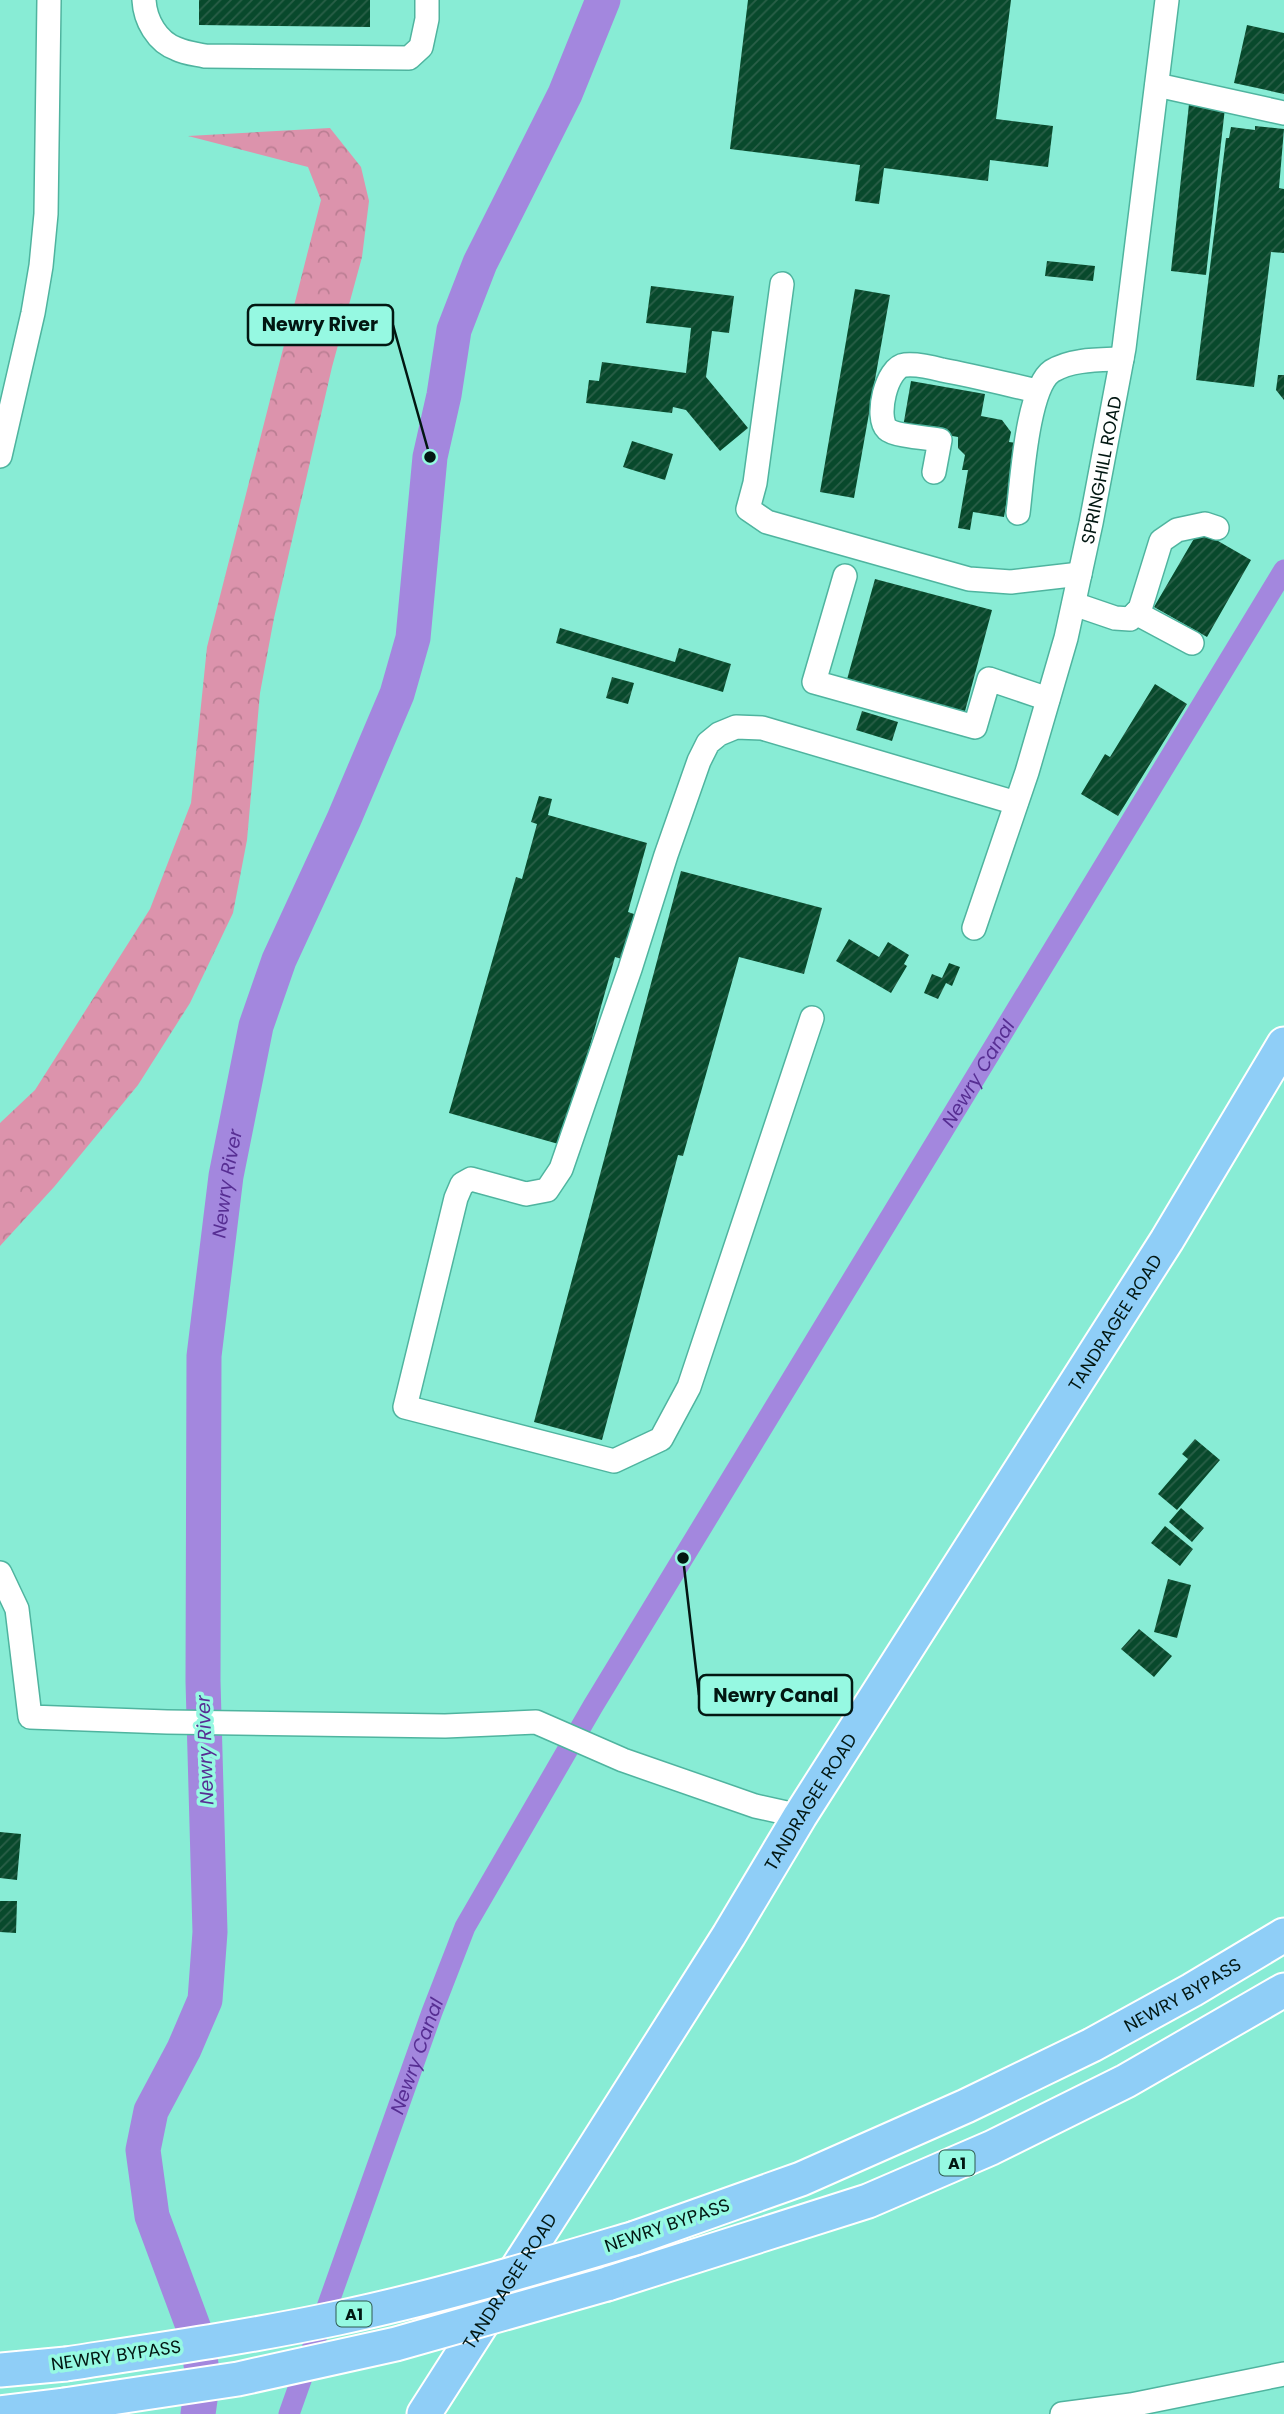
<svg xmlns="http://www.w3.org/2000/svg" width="1284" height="2414" font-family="Poppins,sans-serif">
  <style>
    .forest { fill: url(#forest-crowns) }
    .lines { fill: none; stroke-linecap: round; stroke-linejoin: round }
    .canal { stroke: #a387de; stroke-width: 21 }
    .river { stroke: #a387de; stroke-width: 35 }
    .building { fill: url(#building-hatch) }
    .minor-casing { stroke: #4fb49f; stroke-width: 26 }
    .highway-casing { stroke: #fff; stroke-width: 37 }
    .minor { stroke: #fff; stroke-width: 23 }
    .highway { stroke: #8fcef7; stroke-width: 33 }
    .highway-bridge-casing { stroke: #fff; stroke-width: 37; stroke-linecap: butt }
    .highway-bridge { stroke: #8fcef7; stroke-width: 33 }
    .labels { text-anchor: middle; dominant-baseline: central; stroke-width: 7; stroke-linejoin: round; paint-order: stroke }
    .shield { fill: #96f9e2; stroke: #2e5b50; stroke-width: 2 }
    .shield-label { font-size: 16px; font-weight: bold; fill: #021712 }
    .street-label { font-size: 18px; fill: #021712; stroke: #96f9e2 }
    .water-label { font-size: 19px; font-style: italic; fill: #572e93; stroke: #96f9e2 }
    .leader { fill: none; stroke: #021712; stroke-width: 2.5 }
    .callout-dot { fill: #021712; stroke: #96f9e2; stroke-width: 2.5 }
    .callout { fill: #96f9e2; stroke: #021712; stroke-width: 2.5 }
    .callout-label { font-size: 19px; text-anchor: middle; font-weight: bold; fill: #021712 }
  </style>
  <defs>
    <pattern id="forest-crowns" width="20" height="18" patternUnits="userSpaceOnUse" patternTransform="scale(1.75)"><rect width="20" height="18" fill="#dc93ac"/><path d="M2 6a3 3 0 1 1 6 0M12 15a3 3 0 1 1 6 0" fill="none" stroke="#bb7e93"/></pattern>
    <pattern id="building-hatch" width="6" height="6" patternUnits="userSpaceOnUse" patternTransform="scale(1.75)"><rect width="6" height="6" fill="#08492c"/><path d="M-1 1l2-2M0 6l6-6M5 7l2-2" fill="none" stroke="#2a5f48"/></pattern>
  </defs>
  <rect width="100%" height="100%" fill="#88ecd5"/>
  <!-- forest -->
  <path class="forest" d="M330,128L361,167L369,201L362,257L332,367L274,618L260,693L247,840L233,913L190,1003L138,1085L54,1187L0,1246V1123L35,1090L150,909L191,803L207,647L321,200L308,167L188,136Z"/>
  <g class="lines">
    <!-- canal -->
    <path class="canal" id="s1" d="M289,2414L432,2012L465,1927L593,1706L1284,570"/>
    <!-- river -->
    <path class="river" id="s2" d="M198,2414L203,2378L197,2337L152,2216L143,2150L151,2111L184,2049L205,2000L210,1932L203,1681L204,1356L226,1176L256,1026L279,960L344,819L397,694L413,638L430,457L444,395L454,330L480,263L565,94L603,0"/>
  </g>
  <!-- building -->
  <path class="building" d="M199,0H370V27L199,25Z
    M748,0H1011L996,119L1053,126L1048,167L990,160L988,181L884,168L879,204L855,201L860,165L730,149Z
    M1247,25L1284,33V94L1234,83Z
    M1189,104L1225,108L1206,275L1171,271Z
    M1255,126L1284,129L1279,188L1284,189V253L1271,252L1254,387L1196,380L1226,138H1229L1231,127L1255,130Z
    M1047,261L1095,266L1093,281L1045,276Z
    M651,286L734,296L729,333L712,331L706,377L748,428L720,451L686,410L673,407L672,413L586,403L589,380L599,381L602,362L686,373L691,328L646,323Z
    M855,289L890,295L854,498L820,492Z
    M1278,375H1284V400L1276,390Z
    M911,381L985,394L981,416L1002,420L1011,432L1009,442L1017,443L1004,517L973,512L970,530L958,528L968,470H962L965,455L958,448V437L903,427Z
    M632,441L673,454L665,480L623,467Z
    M1199,530L1251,560L1207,637L1154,607Z
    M875,579L992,610L964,715L846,683Z
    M560,628L675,662L679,648L731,664L723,692L556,643Z
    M612,677L634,683L628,704L606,698Z
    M1155,684L1187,704L1118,816L1081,794L1105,754L1110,757Z
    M862,711L898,722L892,741L856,730Z
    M539,796L552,799L548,815L647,843L628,912L637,915L625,960L615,957L562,1145L449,1113L516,877L522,879L537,824L531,822Z
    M681,871L822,908L804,974L739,957L683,1156L678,1155L602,1440L534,1422Z
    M849,939L879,957L888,942L909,955L904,964L907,966L891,993L836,961Z
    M949,963L960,967L952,986L946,983L938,999L924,993L932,974L942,978Z
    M1195,1439L1220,1460L1177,1510L1158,1494L1188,1459L1182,1454Z
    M1181,1508L1204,1528L1192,1542L1169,1522Z
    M1165,1526L1193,1549L1180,1566L1151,1543Z
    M1168,1579L1191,1585L1177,1638L1154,1632Z
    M1139,1629L1172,1656L1154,1677L1121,1649Z
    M0,1832L21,1834L17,1880L0,1878Z
    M0,1901H17L16,1933L0,1932Z"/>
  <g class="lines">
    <defs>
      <g id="minor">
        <path d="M144,0C145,20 157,42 177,49C185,53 196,54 205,56L409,58L421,47L427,19V0"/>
        <path d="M1157,85L1284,113"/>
        <path d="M782,284L755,483L748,509L767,522L969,579L1011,582L1080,574"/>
        <path d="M0,456L33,313L41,266L46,214L49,0"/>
        <path d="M934,472L940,440C929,438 894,436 887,429C875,418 886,367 905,365C917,364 931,367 942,370C974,376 1006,384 1037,391"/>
        <path d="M1018,513C1022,482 1027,388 1052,371C1072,359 1098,360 1122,359"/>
        <path d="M845,576L814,682L975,727L989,679L1048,699"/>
        <path d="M1074,604L1115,618L1130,619L1140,609L1161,541L1177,530L1205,524L1217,528"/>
        <path d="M1136,613L1192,643"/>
        <path id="s3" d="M974,928L1027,772L1066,638L1091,523L1124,348L1167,0"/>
        <path d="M812,1018L689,1387L661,1439L614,1461L405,1407L456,1198L462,1184L471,1179L526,1194L547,1190L561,1169L630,969L666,855L699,761L708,743L719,734L736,727L762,728L1016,803"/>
        <path d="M0,1573L17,1609L30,1717L167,1722L445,1726L536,1722L623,1760L755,1806L800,1816"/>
        <path d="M1062,2414L1131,2405L1284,2374"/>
      </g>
      <g id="highway">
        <path id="s4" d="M635,2238L801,2179L966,2106L1092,2045L1192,1990L1284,1935"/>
        <path d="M607,2284L868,2201L991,2148L1126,2081L1284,1990"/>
        <path d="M0,2370L66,2364"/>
        <path d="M0,2413L64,2405"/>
        <path id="s5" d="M424,2414L584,2164L729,1935L800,1816L1167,1240L1284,1044"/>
      </g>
    </defs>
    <!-- minor casing -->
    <use href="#minor" class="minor-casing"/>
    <!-- highway casing -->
    <use href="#highway" class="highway-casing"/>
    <!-- minor -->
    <use href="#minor" class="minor"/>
    <!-- highway -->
    <use href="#highway" class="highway"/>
    <defs>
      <path id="highway-bridge" d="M66,2364C157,2350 248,2337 338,2318C438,2297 537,2267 635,2238
        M64,2405L238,2379L396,2344L607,2284"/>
    </defs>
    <!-- highway-bridge casing -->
    <use href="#highway-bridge" class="highway-bridge-casing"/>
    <!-- highway-bridge -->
    <use href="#highway-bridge" class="highway-bridge"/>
  </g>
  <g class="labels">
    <!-- shield labels -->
    <g class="shield">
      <rect x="939.5" y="2150.5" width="35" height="25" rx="5"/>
      <rect x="336.5" y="2301.5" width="35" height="25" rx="5"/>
    </g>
    <g class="shield-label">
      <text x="957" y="2163">A1</text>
      <text x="354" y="2314">A1</text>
    </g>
    <!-- street labels -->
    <g class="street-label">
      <text stroke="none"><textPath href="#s3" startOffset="476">SPRINGHILL ROAD</textPath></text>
      <text stroke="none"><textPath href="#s5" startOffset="1292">TANDRAGEE ROAD</textPath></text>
      <text stroke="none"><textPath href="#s5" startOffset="724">TANDRAGEE ROAD</textPath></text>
      <text stroke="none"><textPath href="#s4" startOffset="600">NEWRY BYPASS</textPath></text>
      <text transform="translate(667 2225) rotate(-19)">NEWRY BYPASS</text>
      <text stroke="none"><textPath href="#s5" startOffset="158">TANDRAGEE ROAD</textPath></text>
      <text transform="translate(116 2355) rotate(-8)">NEWRY BYPASS</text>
    </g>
    <!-- water labels -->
    <g class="water-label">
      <text stroke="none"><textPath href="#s1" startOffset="1514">Newry Canal</textPath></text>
      <text stroke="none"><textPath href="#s2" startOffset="1255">Newry River</textPath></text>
      <text transform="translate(205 1750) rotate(-92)">Newry River</text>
      <text stroke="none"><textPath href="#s1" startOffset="380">Newry Canal</textPath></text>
    </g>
  </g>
  <!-- callouts -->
  <path class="leader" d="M430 457L393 325M683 1558L699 1695"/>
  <g class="callout-dot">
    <circle cx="430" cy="457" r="7"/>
    <circle cx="683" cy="1558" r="7"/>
  </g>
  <g class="callout">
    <rect x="248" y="305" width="145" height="40" rx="7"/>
    <rect x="699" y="1675" width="153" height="40" rx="7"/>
  </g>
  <g class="callout-label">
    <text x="320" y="331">Newry River</text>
    <text x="776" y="1702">Newry Canal</text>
  </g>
</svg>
